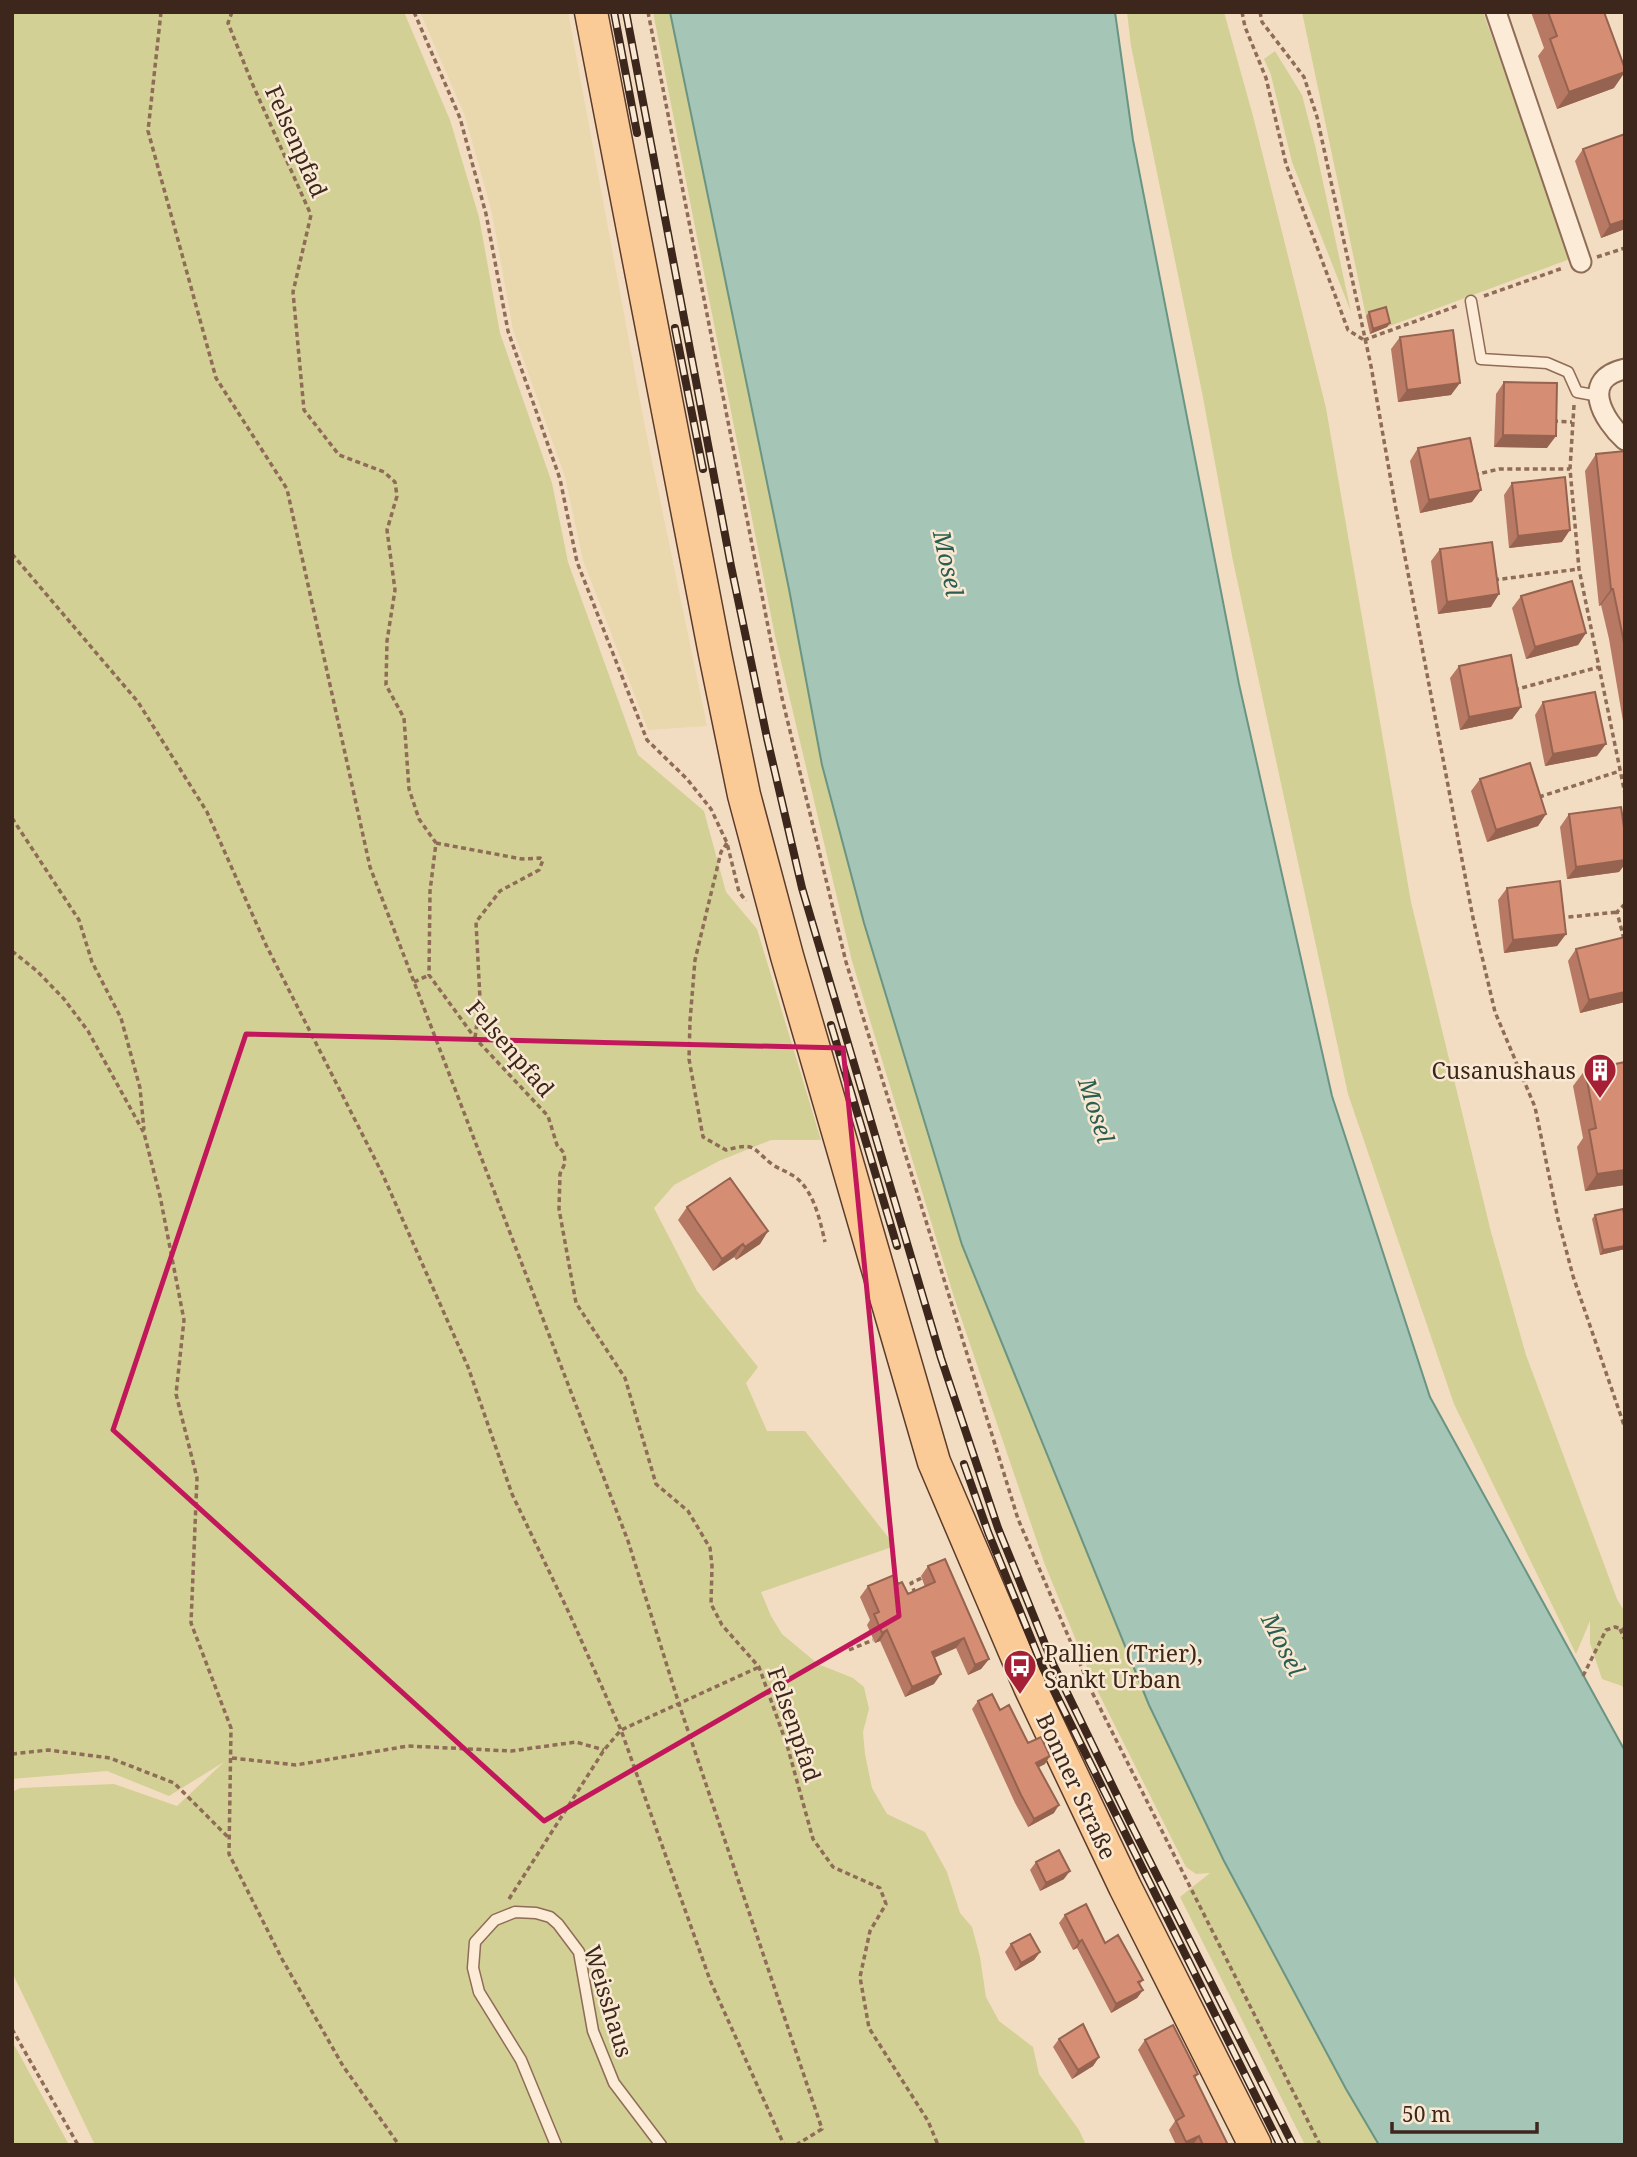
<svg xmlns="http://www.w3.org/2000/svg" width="1637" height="2157" font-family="'Noto Serif',serif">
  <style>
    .farmland { fill: #e9d7ae }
    .green { fill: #d2d094 }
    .water { fill: #a5c5b6; stroke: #6a9483; stroke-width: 2 }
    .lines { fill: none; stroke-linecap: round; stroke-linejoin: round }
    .lane-casing { stroke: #8f6c57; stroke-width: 13 }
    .street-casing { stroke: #8f6c57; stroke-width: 23 }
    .primary-casing { stroke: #5c3b2b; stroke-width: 35 }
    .path { stroke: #8f6c57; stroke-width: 3.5; stroke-dasharray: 5 3.5; stroke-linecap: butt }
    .lane { stroke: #fcebd6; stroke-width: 10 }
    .street { stroke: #fcebd6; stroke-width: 19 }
    .primary { stroke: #facb96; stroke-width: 32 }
    .rail-casing { stroke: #3d271c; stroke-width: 8 }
    .rail { stroke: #f9e8d2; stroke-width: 5; stroke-dasharray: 16; stroke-linecap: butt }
    .wall { fill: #b77963 }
    .shaded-wall { fill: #956350 }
    .building { fill: #d58d73; stroke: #956350; stroke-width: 2 }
    .marked { fill: none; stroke: #c2185b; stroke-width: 5; stroke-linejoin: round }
    .labels { text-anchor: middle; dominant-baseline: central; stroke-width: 5; stroke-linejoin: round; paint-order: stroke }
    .street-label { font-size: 23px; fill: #3d271c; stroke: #f9e8d2 }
    .poi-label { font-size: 23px; fill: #3d271c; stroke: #f9e8d2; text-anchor: end }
    .water-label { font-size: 24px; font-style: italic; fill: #2a5e53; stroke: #f9e8d2 }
  </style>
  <rect width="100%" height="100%" fill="#f3ddc2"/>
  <!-- farmland -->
  <path class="farmland" d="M420,12H568L645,427L707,726L648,730L583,560L565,477L513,330L492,213L465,116Z"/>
  <!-- green -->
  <path class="green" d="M12,12H404L450,120L479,217L500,333L552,483L568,562L638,755L704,811L726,892L757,929L821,1140H771L719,1161L674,1185L654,1208L697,1291L758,1367L746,1383L767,1431H805L895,1546L761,1592L771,1616L782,1634L818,1664L853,1678L864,1687L869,1709L863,1732L865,1754L872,1788L887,1814L925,1832L947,1872L960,1913L972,1927L980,1957L986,1997L999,2021L1033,2047L1039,2074L1079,2130L1086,2145H95L12,1972V1792L20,1788L114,1784L177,1806L224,1762L169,1796L107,1771L12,1779Z
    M653,12H670L789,589L822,765L864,923L962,1245L1149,1705L1224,1861L1346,2089L1379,2145H1305L1180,1897L1210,1873L1196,1874L1186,1867L1094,1684L1045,1565L954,1297L852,961L775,636Z
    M1127,12H1224L1253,116L1326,408L1411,902L1491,1232L1526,1355L1617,1599L1625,1612V1691L1622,1686L1602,1679L1590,1643V1621L1576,1654L1454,1404L1348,1094L1233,561L1202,392L1131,46Z
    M1302,12H1483L1570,259L1387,327L1383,311L1366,316Z
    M1275,51L1302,95L1315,145L1351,312L1292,162L1271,75L1264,59Z
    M12,2041L68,2143L69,2145H12Z"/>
  <!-- water -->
  <path class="water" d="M670,12H1115L1133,140L1239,684L1332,1096L1430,1397L1625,1751V2145H1379L1346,2089L1224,1861L1149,1705L962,1245L864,923L822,765L789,589Z"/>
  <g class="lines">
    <defs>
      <path id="lane" d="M1471,301L1481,359L1547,363L1568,372L1577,392L1599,396
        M556,2145L521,2060L479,1992L473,1968L475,1942L495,1920L515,1912L536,1913L550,1917L558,1924L579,1952L593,2031L614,2083L661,2145"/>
      <path id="street" d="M1496,12L1581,262
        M1625,369C1579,379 1603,420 1625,440"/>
      <path id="primary" d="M591,12L715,654L744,795L787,956L934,1462L1030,1687L1125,1887L1255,2145"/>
    </defs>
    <!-- lane casing -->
    <use href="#lane" class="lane-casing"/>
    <!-- street casing -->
    <use href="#street" class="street-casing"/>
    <!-- primary casing -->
    <use href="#primary" class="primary-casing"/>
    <!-- path -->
    <path class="path" d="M161,12L148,131L216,378L287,489L370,867L628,1541L679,1704L822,2129L796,2145
      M232,12L228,23L252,83L311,215L293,292L304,410L339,455L384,472L395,482L397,496L387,530L395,590L387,641L386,685L404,718L409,789L419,819L436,843L430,891L429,975L475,1038L548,1116L557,1145L564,1153L565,1163L560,1174L559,1209L576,1303L625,1378L656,1484L688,1511L710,1548L712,1566L711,1604L722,1625L759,1667L787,1745L813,1839L833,1867L880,1888L886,1904L870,1931L860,1977L869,2028L928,2121L938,2145
      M414,12L460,118L486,214L508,331L560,479L577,562L647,740L687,779L711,809L727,843L739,892L746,901
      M648,12L782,698L846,962L1018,1519L1093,1694L1320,2145
      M1242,12L1245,27L1266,78L1286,164L1348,330L1364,340
      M1260,12L1262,22L1304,77L1317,117L1371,366L1395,504L1473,918L1495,1012L1535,1107L1558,1219L1573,1276L1625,1428
      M1597,257L1625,248
      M1484,296L1563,268
      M1364,340L1457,306
      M1574,405L1570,469L1579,569L1625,794
      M1553,421L1572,422
      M1474,475L1499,469H1570
      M12,554L138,702L207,812L266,945L382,1173L468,1367L512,1494L570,1615L621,1730L710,1980L784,2145
      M1494,580L1579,569
      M1514,690L1599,667
      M1539,797L1620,771
      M12,818L79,920L92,962L121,1018L140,1088L144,1130
      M436,843L522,859L540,858L543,860L539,870L500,891L476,922L480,999L475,1038
      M727,843L721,852L695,960L690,1021L689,1059L703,1137L726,1150C757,1142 751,1148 773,1165C779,1169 786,1171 792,1175C813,1187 820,1220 825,1242
      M1625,904L1617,912L1625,943
      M1560,918L1617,912
      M12,951L37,971L64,999L88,1031L144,1133L160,1196L184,1320L176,1394L197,1478L191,1623L231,1728L229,1854L282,1959L343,2066L399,2145
      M414,982L429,975
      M915,1593L911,1583L926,1576
      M1620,1629L1625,1640
      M849,1650L873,1640
      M1583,1676L1606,1630L1615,1627L1625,1630
      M12,1754L48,1750L110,1758L174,1783L229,1838
      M232,1758L296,1765L408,1746L511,1751L576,1742L604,1750
      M509,1899L604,1750L621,1730L759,1667
      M12,2029L78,2145"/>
    <!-- lane -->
    <use href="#lane" class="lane"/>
    <!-- street -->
    <use href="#street" class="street"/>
    <!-- primary -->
    <use href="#primary" class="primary"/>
    <defs>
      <path id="rail" d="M614,12L637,133
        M626,12L731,566L767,738L802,888L941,1358L998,1528L1053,1664L1132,1826L1293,2145
        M675,328L703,469
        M831,1025L897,1246
        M964,1464L988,1532L1043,1668L1280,2145"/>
    </defs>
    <!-- rail casing -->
    <use href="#rail" class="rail-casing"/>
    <!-- rail -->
    <use href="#rail" class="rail"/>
  </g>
  <!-- wall -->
  <path class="wall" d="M1531,12H1604L1614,88L1557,109L1538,56L1544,48Z
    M1583,149L1625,229L1601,238L1575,161Z
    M1369,312L1390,323L1387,327L1370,334L1366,316Z
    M1400,337L1451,395L1398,402L1391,349Z
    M1504,382L1547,448L1494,447L1496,394Z
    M1418,448L1472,502L1420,513L1410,461Z
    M1625,451V733L1609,639L1601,605L1599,606L1585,471L1596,454Z
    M1512,483L1562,542L1509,548L1504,495Z
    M1440,549L1491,607L1438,614L1431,561Z
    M1521,596L1586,633L1578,645L1526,659L1512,608Z
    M1459,666L1521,707L1512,719L1460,730L1450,678Z
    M1543,702L1597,756L1545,766L1535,715Z
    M1480,779L1546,814L1538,826L1487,842L1471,791Z
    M1569,814L1625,834V864L1619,872L1567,879L1560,827Z
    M1507,888L1566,934L1557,946L1504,953L1498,900Z
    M1625,937V1002L1580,1013L1568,961L1576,949Z
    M1585,1070L1625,1185L1585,1191L1577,1147L1583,1138L1573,1086Z
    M687,1207L768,1231L760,1244L736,1260L734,1257L713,1271L678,1220Z
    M1595,1215L1625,1249L1600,1255L1592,1219Z
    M928,1566L989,1659L981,1669L968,1675L956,1648L934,1658V1684L905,1697L880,1641L875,1643L867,1625L870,1620L860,1597L868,1586L898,1584L908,1594L925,1587L921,1576Z
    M978,1701L1000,1710L1045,1764L1039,1767L1054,1813L1028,1827L1015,1803L972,1709Z
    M1036,1862L1064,1879L1040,1891L1030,1870Z
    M1065,1915L1105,1943L1143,1980L1140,1984L1143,1990L1137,1998L1111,2013L1077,1948L1073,1950L1059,1923Z
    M1011,1944L1040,1952L1034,1960L1015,1971L1005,1952Z
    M1059,2039L1099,2057L1093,2066L1072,2079L1053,2047Z
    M1145,2040L1198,2074L1195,2078L1228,2145H1176L1169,2130L1175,2121L1138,2050Z"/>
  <!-- shaded-wall -->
  <path class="shaded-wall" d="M1625,72L1614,88L1557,109L1569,92Z
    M1625,220V229L1601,238L1610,225Z
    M1390,323L1387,327L1370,334L1373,329Z
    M1460,383L1451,395L1398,402L1407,390Z
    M1503,435L1556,436L1547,448L1494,447Z
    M1481,490L1472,502L1420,513L1429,500Z
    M1570,530L1562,542L1509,548L1518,536Z
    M1611,589H1613L1601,605L1599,606Z
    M1499,594L1491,607L1438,614L1447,602Z
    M1586,633L1578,645L1526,659L1535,647Z
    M1521,707L1512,719L1460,730L1469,717Z
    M1606,744L1597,756L1545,766L1553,754Z
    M1546,814L1538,826L1487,842L1496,830Z
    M1625,860V864L1619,872L1567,879L1576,867Z
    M1566,934L1557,946L1504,953L1513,940Z
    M1625,992V1002L1580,1013L1589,1000Z
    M1625,1170V1185L1585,1191L1597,1174Z
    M768,1231L760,1244L736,1260L745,1247Z
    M743,1244L734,1257L713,1271L722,1259Z
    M1625,1246V1249L1600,1255L1603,1250Z
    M887,1630L880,1641L875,1643L882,1633Z
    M964,1638L956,1648L924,1662L932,1652Z
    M989,1659L981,1669L968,1675L975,1665Z
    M941,1674L934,1684L905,1697L912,1687Z
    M1050,1756L1045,1764L1031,1771L1036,1763Z
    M1059,1805L1054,1813L1028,1827L1034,1819Z
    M1070,1871L1064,1879L1040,1891L1046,1883Z
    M1082,1940L1077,1948L1073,1950L1079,1942Z
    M1040,1952L1034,1960L1015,1971L1021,1963Z
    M1143,1990L1137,1998L1111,2013L1116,2004Z
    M1099,2057L1093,2066L1072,2079L1078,2070Z
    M1199,2136L1193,2145H1185L1186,2142Z"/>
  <!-- building -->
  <path class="building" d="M1548,12H1604L1625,69V72L1569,92L1550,39L1557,36Z
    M1625,134V220L1610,225L1583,149Z
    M1386,307L1390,323L1373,329L1369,312Z
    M1453,330L1460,383L1407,390L1400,337Z
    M1504,382L1557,383L1556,436L1503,435Z
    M1470,438L1481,490L1429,500L1418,448Z
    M1625,451V648L1620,623L1613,589H1611L1596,454Z
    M1565,477L1570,530L1518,536L1512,483Z
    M1492,542L1499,594L1447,602L1440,549Z
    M1572,581L1586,633L1535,647L1521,596Z
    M1511,655L1521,707L1469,717L1459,666Z
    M1595,692L1606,744L1553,754L1543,702Z
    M1530,763L1546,814L1496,830L1480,779Z
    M1621,807L1625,834V860L1576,867L1569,814Z
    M1560,881L1566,934L1513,940L1507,888Z
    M1625,937V992L1589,1000L1576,949Z
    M1625,1062V1170L1597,1174L1589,1130L1596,1128L1585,1070Z
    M730,1178L768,1231L745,1247L743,1244L722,1259L687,1207Z
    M1623,1209L1625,1217V1246L1603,1250L1595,1215Z
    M945,1559L989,1659L975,1665L964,1638L932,1652L941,1674L912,1687L887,1630L882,1633L874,1614L879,1612L868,1586L894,1575L898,1584L902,1582L908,1594L935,1582L928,1566Z
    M992,1694L1000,1710L1009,1705L1028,1743L1041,1737L1050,1756L1036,1763L1059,1805L1034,1819L1021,1795L978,1701Z
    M1059,1850L1070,1871L1046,1883L1036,1862Z
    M1086,1904L1105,1943L1118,1935L1143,1980L1138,1982L1143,1990L1116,2004L1082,1940L1079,1942L1065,1915Z
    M1030,1934L1040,1952L1021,1963L1011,1944Z
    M1083,2024L1099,2057L1078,2070L1059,2039Z
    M1173,2025L1198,2074L1194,2076L1228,2145H1203L1199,2136L1186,2142L1176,2121L1184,2116L1145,2040Z"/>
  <!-- marked area -->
  <path class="marked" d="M246,1034L843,1048L899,1616L544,1821L113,1430Z"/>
  <!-- icons -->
  <defs>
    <symbol id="building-pin" viewBox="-11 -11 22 30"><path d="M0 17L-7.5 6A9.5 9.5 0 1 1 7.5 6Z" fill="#a52035" stroke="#f9e8d2"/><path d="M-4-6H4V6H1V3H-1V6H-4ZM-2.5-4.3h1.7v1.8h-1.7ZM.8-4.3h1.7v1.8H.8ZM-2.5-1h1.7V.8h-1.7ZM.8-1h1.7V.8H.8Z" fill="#fff"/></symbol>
    <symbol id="bus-pin" viewBox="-11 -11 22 30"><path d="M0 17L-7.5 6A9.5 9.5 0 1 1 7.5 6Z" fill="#a52035" stroke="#f9e8d2"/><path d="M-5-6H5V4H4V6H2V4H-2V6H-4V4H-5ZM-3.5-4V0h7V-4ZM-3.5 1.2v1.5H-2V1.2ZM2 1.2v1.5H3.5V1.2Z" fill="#fff"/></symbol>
  </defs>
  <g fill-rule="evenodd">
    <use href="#building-pin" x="1581" y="1051" width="38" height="52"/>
    <use href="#bus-pin" x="1001" y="1647" width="38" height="52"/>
  </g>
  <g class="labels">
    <!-- street labels -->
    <g class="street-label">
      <text transform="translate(297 141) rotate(66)">Felsenpfad</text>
      <text transform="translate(511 1048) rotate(49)">Felsenpfad</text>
      <text transform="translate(795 1724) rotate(71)">Felsenpfad</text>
      <text transform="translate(1077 1786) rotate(65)">Bonner Straße</text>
      <text transform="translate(609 2001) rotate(73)">Weisshaus</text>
    </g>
    <!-- poi labels -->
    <g class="poi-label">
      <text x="1576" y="1070">Cusanushaus</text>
      <text x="1044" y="1653" text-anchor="start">Pallien (Trier),<tspan x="1044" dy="26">Sankt Urban</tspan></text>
    </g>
    <!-- water labels -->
    <g class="water-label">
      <text transform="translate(949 563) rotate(78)">Mosel</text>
      <text transform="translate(1097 1110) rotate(72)">Mosel</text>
      <text transform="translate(1284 1644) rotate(63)">Mosel</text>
    </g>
  </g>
  <!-- border -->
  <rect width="1637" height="2157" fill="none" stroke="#3d271c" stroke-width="28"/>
  <!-- scale -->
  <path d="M1392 2122v10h145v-10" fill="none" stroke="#3d271c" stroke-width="3.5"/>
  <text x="1402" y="2122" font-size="21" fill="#3d271c" stroke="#f9e8d2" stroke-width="5" paint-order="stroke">50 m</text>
</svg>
